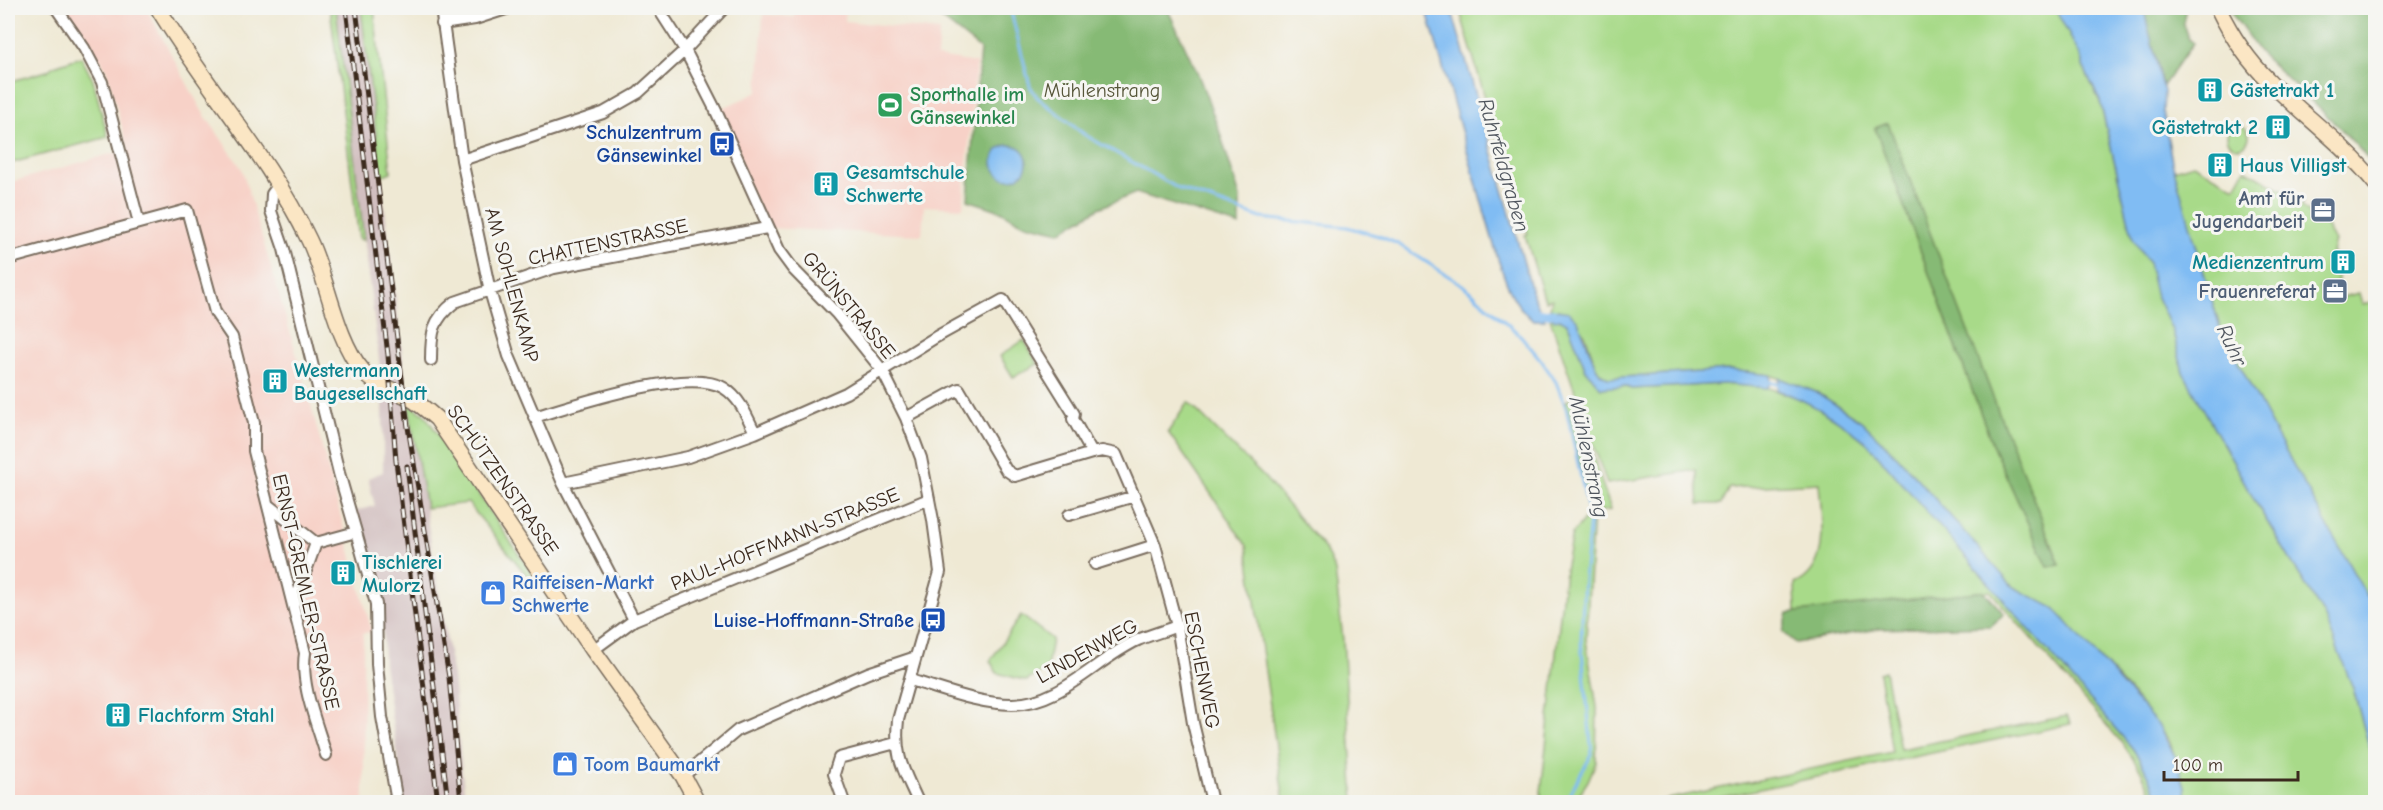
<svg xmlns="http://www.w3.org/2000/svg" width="2383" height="810" font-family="'Comic Neue',sans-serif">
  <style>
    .built { fill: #f7d1c7 }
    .industrial { fill: #d2bfc0 }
    .green { fill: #a8da89; stroke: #728254; stroke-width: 1.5; fill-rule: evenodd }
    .forest { fill: #86ba75; stroke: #60724a; stroke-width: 1.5 }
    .water { fill: #80bcf3; stroke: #5e7388; stroke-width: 1.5 }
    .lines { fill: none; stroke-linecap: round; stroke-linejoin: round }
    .stream { stroke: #80bcf3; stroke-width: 3 }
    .canal { stroke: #80bcf3; stroke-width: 9 }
    .street-casing { stroke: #7a6d5e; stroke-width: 14 }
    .secondary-casing { stroke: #7a6d5e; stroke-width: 18 }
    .street { stroke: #fff; stroke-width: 10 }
    .secondary { stroke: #fbe6c4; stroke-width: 15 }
    .rail-casing { stroke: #3b2a1e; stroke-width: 5 }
    .rail { stroke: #f6f6f2; stroke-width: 3; stroke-dasharray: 9; stroke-linecap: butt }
    .labels { text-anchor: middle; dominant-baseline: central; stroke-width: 6; stroke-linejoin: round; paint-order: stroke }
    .park-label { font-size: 20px; fill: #565639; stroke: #f6f6f2 }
    .culture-label { font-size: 20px; font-weight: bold; fill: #0d838f; stroke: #f6f6f2; text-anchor: start }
    .leisure-label { font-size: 20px; font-weight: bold; fill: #27864d; stroke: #f6f6f2; text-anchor: start }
    .transit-label { font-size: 20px; font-weight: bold; fill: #164399; stroke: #f6f6f2; text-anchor: end }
    .service-label { font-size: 20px; font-weight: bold; fill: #4e5e75; stroke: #f6f6f2; text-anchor: end }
    .street-label { font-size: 20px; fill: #3b2a1e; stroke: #f6f6f2 }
    .shop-label { font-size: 20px; font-weight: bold; fill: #366cbe; stroke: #f6f6f2; text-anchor: start }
    .water-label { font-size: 21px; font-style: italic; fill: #50565e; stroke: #f6f6f2 }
  </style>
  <rect width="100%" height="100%" fill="#f6f6f2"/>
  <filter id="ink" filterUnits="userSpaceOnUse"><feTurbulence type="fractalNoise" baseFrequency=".0167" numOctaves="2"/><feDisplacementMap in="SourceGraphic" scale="12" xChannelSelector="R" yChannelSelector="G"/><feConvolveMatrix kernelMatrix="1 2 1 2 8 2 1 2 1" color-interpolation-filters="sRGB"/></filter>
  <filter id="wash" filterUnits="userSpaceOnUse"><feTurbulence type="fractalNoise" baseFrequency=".008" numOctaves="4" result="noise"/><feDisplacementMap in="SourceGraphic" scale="24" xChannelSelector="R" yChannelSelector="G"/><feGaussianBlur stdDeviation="1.35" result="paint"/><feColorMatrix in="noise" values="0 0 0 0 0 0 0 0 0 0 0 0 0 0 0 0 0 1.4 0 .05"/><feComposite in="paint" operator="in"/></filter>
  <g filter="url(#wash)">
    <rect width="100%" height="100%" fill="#efe9d4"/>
    <!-- built -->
    <path class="built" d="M62,8H146L202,111L242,169L304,380L372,632L363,633L364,802H8V183L128,149L106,69L88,39Z
      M795,9L845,13V21L939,31L937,57L976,63L963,208L924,206L922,235L767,228L716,111L758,92L763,14L794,17Z"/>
    <!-- industrial -->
    <path class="industrial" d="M336,8H361L408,403L453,677L465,802H404L384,664L382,599L355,511L375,506L368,478L383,472V392Z"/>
    <!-- green -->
    <path class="green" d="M330,8H336L364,240L359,239Z
      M361,8H374L391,172L381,176Z
      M1459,8H2055L2083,61V66L2100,102L2133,239L2148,262L2155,293L2173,332L2183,372L2259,508L2324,615L2353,688L2375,768V802H2186L2185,787L2169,740L2133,695L2052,607L2013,587L1898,457L1861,421L1818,393L1770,375L1730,370L1608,378L1600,373L1596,367L1585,334L1559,310L1550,309L1552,299L1545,301L1525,235L1528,234L1526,228L1523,229ZM1888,124L2004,426L2060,565L2048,567L1994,449L1875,128Z
      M81,57L93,80L108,137L8,164V82L47,71L54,66Z
      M2227 136a11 11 0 1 1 22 0a11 11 0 1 1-22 0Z
      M2193,164L2235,187L2245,169L2303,201L2300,206L2325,224L2335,241L2332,252L2336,256L2338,282L2319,288L2323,302L2359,293L2362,305L2375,301V611L2276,434L2220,328L2174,170Z
      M1553,318L1565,321L1568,324L1586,370L1601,388L1625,386L1631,389L1723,384L1768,388L1802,399L1849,427L1868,444L1930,515L2133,749L2147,772L2160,802H2156L2140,769L2123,744L1990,591L1796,613L1795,584C1832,568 1821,515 1819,483L1729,488L1721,504H1699L1696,470L1607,484L1550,319Z
      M1024,340L1038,364L1013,377L1000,356Z
      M1574,398L1611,510L1593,512L1586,640L1597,707L1596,762L1588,781L1574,802H1540L1565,570L1572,534L1591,512L1566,401Z
      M1188,402L1265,478L1325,549L1335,571L1343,640L1354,802H1284L1247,546L1168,432Z
      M408,403L425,415L533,575L529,578L468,503L426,508Z
      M1021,615L1052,639L1047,668L1027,681L997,673L990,661Z
      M1885,671L1900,749L2067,716L2071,724L1698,802H1654L1892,752L1879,673Z"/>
    <!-- forest -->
    <path class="forest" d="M928,8H1167L1198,74L1219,130L1240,197V226L1136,193L1099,208L1060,232L1022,223L1001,211L968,200L980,49Z
      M2146,8H2186C2182,23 2183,32 2193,43L2163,86L2145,15Z
      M2228,8H2375V166L2339,127L2260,53Z
      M1888,123L2004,426L2060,565L2048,567L1994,449L1875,128Z
      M1984,591L2004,614L1991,626L1879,629L1796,643L1783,632L1788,613Z"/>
    <!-- water -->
    <path class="water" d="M1426,8H1451L1534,298L1545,320H1532C1511,301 1507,285 1498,259Z
      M2055,8H2146L2145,15L2164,92L2163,111L2172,162L2220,328L2276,434L2375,611V768L2353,688L2324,615L2259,508L2183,372L2173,332L2155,293L2148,262L2133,239L2100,101L2083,66V61Z
      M993 162a17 17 0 1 1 34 0a17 17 0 1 1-34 0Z
      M1550,309L1569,312L1578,321L1596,367L1600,373L1608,378L1730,370L1770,375L1771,381L1768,388L1723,384L1631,389L1625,386L1601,388L1586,370L1568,324L1560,319L1554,320Z
      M1780,378L1818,393L1861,421L1898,457L2013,587L2052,607L2065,620L2159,726L2177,760L2185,787L2186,802H2160L2147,772L2133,749L1868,444C1840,420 1812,402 1777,390Z"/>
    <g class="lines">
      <!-- stream -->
      <path class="stream" d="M1010,8L1030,86L1037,97L1085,135L1179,189L1261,218L1347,227L1379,236L1398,244L1464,286L1521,336L1541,360L1556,382L1566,408L1590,520L1584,579L1581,641L1592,754L1565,802
        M1766,381L1780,385"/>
      <!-- canal -->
      <path class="canal" d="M1533,309L1539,314L1553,313"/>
    </g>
  </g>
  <g filter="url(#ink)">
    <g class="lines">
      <defs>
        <path id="street" d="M441,8L462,160L490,291L509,356L563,483L634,620
          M658,8L685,50L716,111L779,250L793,269L837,314L882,370L906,418L921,458L933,520L940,572L898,720C894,758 904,770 918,802
          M442,24L475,19L509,8
          M462,160L603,113L638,93L685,50L724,8
          M139,223L187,210L215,312L232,337L254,423V451L305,653C300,685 317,723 326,755
          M8,259L139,223L102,82L84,48L56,8
          M431,360C431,333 432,320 455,302L554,268L767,228
          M534,417C574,405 688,366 724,388C740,398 747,416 755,433
          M906,418L959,389L990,441
          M992,446L1006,470L1015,476L1092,453L1102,451L1116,454L1155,545L1177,626L1193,723L1212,802
          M563,483L688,457L755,433L846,393L936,337L1003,300L1074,414L1073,419L1092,453
          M268,505L316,543L356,532L339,473L284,249L271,211L272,194L278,186
          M1069,515L1135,496
          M356,532L376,604L377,664L382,717L397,802
          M1095,564L1155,545
          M294,604L316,543
          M593,650L634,620L929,499
          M910,680C942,689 978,704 1012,704C1061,704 1096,659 1138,640C1150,635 1164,631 1177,626
          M683,776L738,730L868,673L916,657
          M844,802L834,774L839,758L896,743"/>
        <path id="secondary" d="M158,8C205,87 269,156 309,240C327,277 336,340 362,370C374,385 393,389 408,397C419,403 428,411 437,419L593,650L683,776L697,802
          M2218,8C2231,35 2248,61 2270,82C2305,117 2345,145 2376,184"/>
      </defs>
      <!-- street casing -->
      <use href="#street" class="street-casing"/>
      <!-- secondary casing -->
      <use href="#secondary" class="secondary-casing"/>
      <!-- street -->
      <use href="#street" class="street"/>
      <!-- secondary -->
      <use href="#secondary" class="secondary"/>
      <defs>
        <path id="rail" d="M346,8L388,355L396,461L438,802
          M356,8L408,427L449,677L461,802
          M407,466L448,802"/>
      </defs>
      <!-- rail casing -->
      <use href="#rail" class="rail-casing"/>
      <!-- rail -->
      <use href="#rail" class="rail"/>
    </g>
  </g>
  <!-- icons -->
  <defs>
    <symbol id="building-square" viewBox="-11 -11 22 22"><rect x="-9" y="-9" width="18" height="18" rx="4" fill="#0f9aa8" stroke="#f6f6f2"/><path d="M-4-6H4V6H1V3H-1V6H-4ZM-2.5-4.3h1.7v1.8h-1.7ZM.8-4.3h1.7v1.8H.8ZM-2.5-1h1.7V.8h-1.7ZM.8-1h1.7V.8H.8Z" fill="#fff"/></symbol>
    <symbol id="stadium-square" viewBox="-11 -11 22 22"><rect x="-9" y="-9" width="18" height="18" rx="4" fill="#2e9e5b" stroke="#f6f6f2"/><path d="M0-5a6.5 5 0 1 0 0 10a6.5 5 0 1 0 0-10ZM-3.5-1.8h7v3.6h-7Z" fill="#fff"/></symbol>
    <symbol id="bus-square" viewBox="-11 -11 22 22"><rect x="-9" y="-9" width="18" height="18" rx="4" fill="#1a4fb4" stroke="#f6f6f2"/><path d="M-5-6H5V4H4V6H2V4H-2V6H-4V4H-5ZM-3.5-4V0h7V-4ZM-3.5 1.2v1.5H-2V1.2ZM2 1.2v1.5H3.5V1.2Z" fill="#fff"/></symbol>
    <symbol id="office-square" viewBox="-11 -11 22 22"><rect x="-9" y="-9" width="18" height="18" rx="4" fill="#5c6f8a" stroke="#f6f6f2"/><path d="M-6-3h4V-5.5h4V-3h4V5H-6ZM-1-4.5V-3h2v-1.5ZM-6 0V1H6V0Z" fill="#fff"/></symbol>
    <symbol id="shop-square" viewBox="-11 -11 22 22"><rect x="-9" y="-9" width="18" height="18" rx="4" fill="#3f7fe0" stroke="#f6f6f2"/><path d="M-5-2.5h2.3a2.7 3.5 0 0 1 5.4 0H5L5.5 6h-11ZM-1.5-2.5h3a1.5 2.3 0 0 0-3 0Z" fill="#fff"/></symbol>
  </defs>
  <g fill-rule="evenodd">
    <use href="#building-square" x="2195" y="75" width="30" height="30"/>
    <use href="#stadium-square" x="875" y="90" width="30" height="30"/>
    <use href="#building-square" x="2263" y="112" width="30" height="30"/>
    <use href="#bus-square" x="707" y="129" width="30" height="30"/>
    <use href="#building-square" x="2205" y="150" width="30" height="30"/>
    <use href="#building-square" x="811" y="169" width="30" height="30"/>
    <use href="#office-square" x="2308" y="195" width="30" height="30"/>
    <use href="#building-square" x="2328" y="247" width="30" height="30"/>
    <use href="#office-square" x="2320" y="276" width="30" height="30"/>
    <use href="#building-square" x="260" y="366" width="30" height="30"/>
    <use href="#building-square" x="328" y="558" width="30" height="30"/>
    <use href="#shop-square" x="478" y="578" width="30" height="30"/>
    <use href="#bus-square" x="918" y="605" width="30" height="30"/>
    <use href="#building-square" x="103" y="700" width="30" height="30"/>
    <use href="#shop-square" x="550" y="749" width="30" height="30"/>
  </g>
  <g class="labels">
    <!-- park labels -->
    <g class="park-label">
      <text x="1102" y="90">Mühlenstrang</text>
    </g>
    <!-- culture labels -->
    <g class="culture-label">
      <text x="2230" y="90">Gästetrakt 1</text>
      <text x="2258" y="127" text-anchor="end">Gästetrakt 2</text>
      <text x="2240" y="165">Haus Villigst</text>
      <text x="846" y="172">Gesamtschule<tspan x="846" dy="23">Schwerte</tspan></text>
      <text x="2324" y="262" text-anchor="end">Medienzentrum</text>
      <text x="294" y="370">Westermann<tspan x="294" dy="23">Baugesellschaft</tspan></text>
      <text x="362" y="562">Tischlerei<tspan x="362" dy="23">Mulorz</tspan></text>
      <text x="138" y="715">Flachform Stahl</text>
    </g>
    <!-- leisure labels -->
    <g class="leisure-label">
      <text x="910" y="94">Sporthalle im<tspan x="910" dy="23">Gänsewinkel</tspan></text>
    </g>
    <!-- transit labels -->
    <g class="transit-label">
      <text x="702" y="132">Schulzentrum<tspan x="702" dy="23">Gänsewinkel</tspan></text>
      <text x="914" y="620">Luise-Hoffmann-Straße</text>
    </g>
    <!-- service labels -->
    <g class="service-label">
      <text x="2304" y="198">Amt für<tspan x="2304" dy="23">Jugendarbeit</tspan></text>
      <text x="2316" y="291">Frauenreferat</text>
    </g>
    <!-- street labels -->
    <g class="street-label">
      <text transform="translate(608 242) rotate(-12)">CHATTENSTRASSE</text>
      <text transform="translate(512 285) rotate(75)">AM SOHLENKAMP</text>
      <text transform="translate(849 305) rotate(50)">GRÜNSTRASSE</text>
      <text transform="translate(503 480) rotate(55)">SCHÜTZENSTRASSE</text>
      <text transform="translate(785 539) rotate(-22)">PAUL-HOFFMANN-STRASSE</text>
      <text transform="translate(306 592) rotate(77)">ERNST-GREMLER-STRASSE</text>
      <text transform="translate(1087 651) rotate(-29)">LINDENWEG</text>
      <text transform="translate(1202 670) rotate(79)">ESCHENWEG</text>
    </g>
    <!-- shop labels -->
    <g class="shop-label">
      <text x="512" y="582">Raiffeisen-Markt<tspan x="512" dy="23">Schwerte</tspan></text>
      <text x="584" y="764">Toom Baumarkt</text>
    </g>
    <!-- water labels -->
    <g class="water-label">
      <text transform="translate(1504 165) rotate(74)">Ruhrfeldgraben</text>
      <text transform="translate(2232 345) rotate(65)">Ruhr</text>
      <text transform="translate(1589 457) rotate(78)">Mühlenstrang</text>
    </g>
  </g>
  <!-- margin -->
  <rect width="2383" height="810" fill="none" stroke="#f6f6f2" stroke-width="30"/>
  <!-- scale -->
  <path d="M2164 771v9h134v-9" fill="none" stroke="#3b2a1e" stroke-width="3"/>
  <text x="2173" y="771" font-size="18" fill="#3b2a1e" stroke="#f6f6f2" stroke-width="4.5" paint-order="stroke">100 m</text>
</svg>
